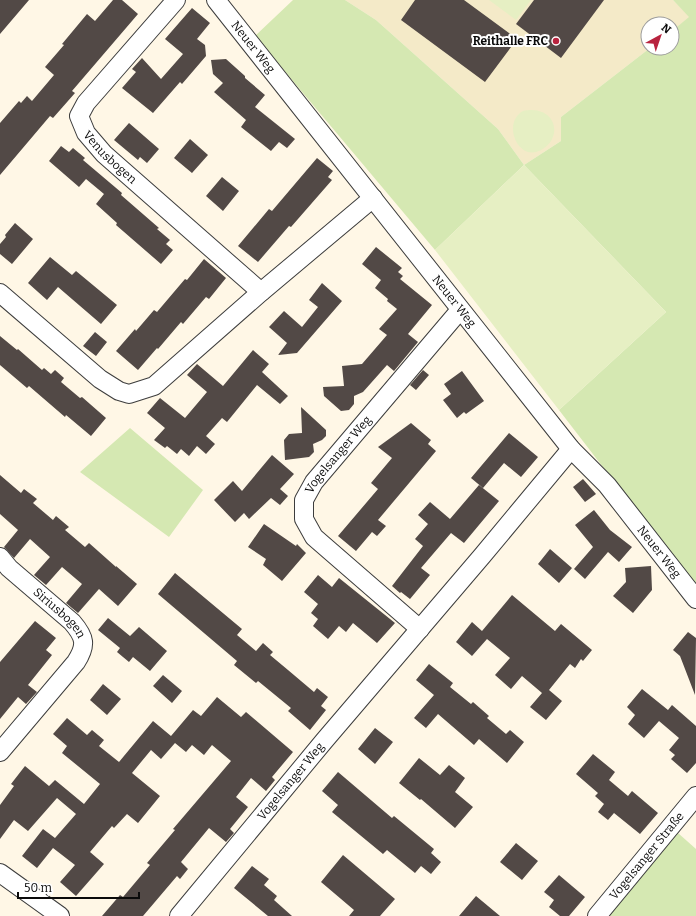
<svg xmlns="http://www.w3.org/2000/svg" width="696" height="916" font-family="Bitter,serif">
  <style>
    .farmland { fill: #f4eac8 }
    .green { fill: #d5e8b2 }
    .pitch { fill: #e6efc3 }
    .building { fill: #524946 }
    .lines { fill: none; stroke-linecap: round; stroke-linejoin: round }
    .minor-casing { stroke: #3d3d3d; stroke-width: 20 }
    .minor { stroke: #fff; stroke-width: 18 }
    .poi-dot { fill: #b8233e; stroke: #fff; stroke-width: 1.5 }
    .labels { text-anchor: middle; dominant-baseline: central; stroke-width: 4; stroke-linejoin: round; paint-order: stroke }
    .poi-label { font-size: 12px; font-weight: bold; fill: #0a0a0a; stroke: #fff; text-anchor: end }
    .street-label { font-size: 12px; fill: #0a0a0a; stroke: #fff }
  </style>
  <rect width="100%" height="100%" fill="#fff7e6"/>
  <!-- farmland -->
  <path class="farmland" d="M345,0H673L690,17L672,31V24H648V48H650L561,117V141L524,165L498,129L376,20Z"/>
  <!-- green -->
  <path class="green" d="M293,0H345L376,20L498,129L524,165L561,141V117L650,48H672V31L689,17L673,0H696V588L559,410L666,312L524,165L435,250L255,36Z
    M130,428L203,490L169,537L80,472Z
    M678,833L696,849V916H609Z"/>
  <!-- pitch -->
  <path class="pitch" d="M489,0H531L516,20Z
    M532,110C561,111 561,145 536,152C516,157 503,122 523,111C525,110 530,110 532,110Z
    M524,165L666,312L559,410L435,250Z"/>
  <!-- building -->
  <path class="building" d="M0,0H29L0,34Z
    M113,0H122L138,14L72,91L75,93L53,118L50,116L0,175V123L19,101L21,103L27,96L32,101L54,75L45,67L64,45L62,44L87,14L95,21Z
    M415,0H464L517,39L485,82L401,20Z
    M534,0H604L561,58L516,24Z
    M192,8L210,23L197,39L205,45L206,56L182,84L180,82L153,113L122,88L136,72L132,69L142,58L161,79L183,54L165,39Z
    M226,59L245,76V78L265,95L255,107L295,139L287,148L279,142L271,151L241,127L246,120L214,92L223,83L213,74L211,60Z
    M129,123L159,149L147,163L140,157L138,160L114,140Z
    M190,139L208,155L192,173L174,158Z
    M61,146L69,152L73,148L85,158L83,160L122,193L121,195L159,228L157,229L170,240L166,244L173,250L161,264L116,225L117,223L96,204L104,194L86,179L79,187L49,161Z
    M317,158L333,171L328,177L332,180L291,227L289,226L258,262L238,246L269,209L272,211Z
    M222,177L239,191L223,211L206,196Z
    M15,223L33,239L12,264L0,254V244L6,237L5,235Z
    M376,247L402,268L398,272L403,276L400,279L432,305L408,334L418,342L394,371L387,365L363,392L354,396V404L349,410L341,411L324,396L323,387L344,386L342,366L362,364L387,335L379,329L397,309L387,301L388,299L375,288L381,280L362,264Z
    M50,257L72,275L76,271L117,305L101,324L58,287L47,300L28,283Z
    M204,259L226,278L209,299L206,297L183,324L181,322L158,349L157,348L138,370L116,351L135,329L136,331L154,310L157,312L185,279L187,280Z
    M322,283L342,301L297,353L278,355L287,343L269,327L284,311L302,327L318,307L309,300Z
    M95,332L107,342L96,356L83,346Z
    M0,336L17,350L18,349L42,370L44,368L51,374L55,370L64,378L61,382L80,398L82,397L106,418L91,436L66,415L65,417L29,386L27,388L0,365Z
    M253,350L269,364L262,372L288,396L280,404L257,385L227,422L222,418L206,436L215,444L206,454L197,446L189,456L181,449L177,454L167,446L165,448L154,440L165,428L147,413L160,398L185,418L207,392L187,375L197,364L223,386Z
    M423,370L429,375L416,390L410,385Z
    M462,371L484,401L466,414L464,412L457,418L443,400L451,394L444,384Z
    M301,407L326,430V436L322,440L313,444L314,452L309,457L285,460L284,440L289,434L302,433Z
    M411,423L431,440L428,444L436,451L378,520L386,526L377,536L372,532L356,551L338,536L378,489L371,483L392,458L378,447Z
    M509,433L538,457L521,477L504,463L483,488L471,478Z
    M272,455L294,474L280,489L288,496L280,505L271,498L249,519L244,513L235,522L214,500L233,481L242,491Z
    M0,475L21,493L24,489L37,499L33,503L53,520L56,516L69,527L65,530L85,547L89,543L116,567V566L137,584L118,606L99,589L78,613L66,603L82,584L62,567L46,585L34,575L50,557L30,539L14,558L4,547L18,530L0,514Z
    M583,479L596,494L585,502L573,487Z
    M479,485L499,501L464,543L451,533L421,568L430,575L410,599L401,592L400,593L392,586L423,546L415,539L428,524L418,515L430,502L450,519Z
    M594,510L610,530L632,547L619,562L608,552L585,579L574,569L593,547L575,525Z
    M264,524L296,546L297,544L306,553L282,581L263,565L266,559L248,547Z
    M550,549L572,568L559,583L538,564Z
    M651,566L652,590L633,613L613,596L626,582L625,568Z
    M175,573L242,629L237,635L256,651L263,643L273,652L270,655L288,670L314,692L317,688L328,697L321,706L326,710L310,730L288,711L291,708L258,681L256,683L234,665L237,661L158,594Z
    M318,575L332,587L339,578L395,623L377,643L353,623L346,632L339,626L328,639L313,626L318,619L311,613L318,604L304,592Z
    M512,595L555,631L561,624L592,650L583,661L581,659L575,668L570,664L549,690L562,701L546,720L530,707L542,693L522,676L511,689L495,675L510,658L487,639L472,656L456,642L472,622L482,631Z
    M108,618L130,636L139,627L167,651L150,671L133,657L129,662L117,652L120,648L98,630Z
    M35,621L56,638L46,650L52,655L28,685L37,692L26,704L18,697L0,719V662Z
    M688,632L696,638L695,695L680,656L673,650Z
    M429,664L453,683L450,687L471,704L473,702L489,716L487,718L506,734L510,730L524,742L507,763L479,739L474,745L438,714L426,728L414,718L434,695L416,680Z
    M163,675L182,691L172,703L153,686Z
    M103,684L121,699L107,715L90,700Z
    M642,689L668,710L672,705L696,726V763L687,773L671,759L675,755L669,750L679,738L659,721L644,738L628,724L635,715L627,707Z
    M217,697L241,717L246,712L293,752L272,777L275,780L266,791L251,778L236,797L248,807L230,829L234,833L226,842L209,828L181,862L188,869L180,879L177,876L143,916H102L120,895L123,897L150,865L147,863L175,830L173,829L231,761L212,745L204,755L192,745L186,752L175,743L161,759L151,750L132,773L160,796L138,823L127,814L114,828L112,826L90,852L104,864L76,896L60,882L75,865L53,848L37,868L22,856L43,829L55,838L76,814L57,798L28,831L14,820L0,839V805L14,786L11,784L25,766L49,786L55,780L84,804L100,784L62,753L67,746L53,734L67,718L87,735L92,730L104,740L99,746L119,762L153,721L171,736L193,710L201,716Z
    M375,728L393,742L375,764L358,749Z
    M593,754L615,772L609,780L628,796L632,791L658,813L640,834L614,813L608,820L598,812L604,804L595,796L598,793L576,774Z
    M419,758L440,775L449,765L465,778L455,792L473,807L455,828L421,799L420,800L399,783Z
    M338,772L392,818L394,816L434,849L431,853L441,862L431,874L421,866L415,873L387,850L383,854L332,812L338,805L322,791Z
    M516,843L538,861L522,880L500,862Z
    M343,855L395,899L380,916H349L354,910L321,882Z
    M252,866L269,879L264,885L277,896L274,900L292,916H268L234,888Z
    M559,875L585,897L569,916H560L549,907L554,900L544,892Z
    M476,896L500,916H459Z"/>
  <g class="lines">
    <defs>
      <g id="minor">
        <path id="s1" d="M176,0L86,103L79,116L86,133L104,154L261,292"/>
        <path id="s2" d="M216,0L571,449L607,485L696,599"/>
        <path d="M0,293L100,379L119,391L129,394L154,386L261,292L373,198"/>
        <path id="s3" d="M0,557L9,568L72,622C85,637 87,645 76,662L0,752"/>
        <path id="s4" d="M420,629L314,537L304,519V500L314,482L460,310"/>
        <path d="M0,873L60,916"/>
        <path id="s5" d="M179,916L324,741L482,556L571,449"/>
        <path id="s6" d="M597,916L696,796"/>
      </g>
    </defs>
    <!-- minor casing -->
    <use href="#minor" class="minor-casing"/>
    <!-- minor -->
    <use href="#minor" class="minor"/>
  </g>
  <!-- markers -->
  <circle class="poi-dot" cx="556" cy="41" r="4"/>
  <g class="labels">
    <!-- poi labels -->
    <g class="poi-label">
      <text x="548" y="41">Reithalle FRC</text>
    </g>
    <!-- street labels -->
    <g class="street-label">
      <text stroke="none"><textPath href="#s2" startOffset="60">Neuer Weg</textPath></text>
      <text stroke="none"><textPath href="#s1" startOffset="204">Venusbogen</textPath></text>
      <text stroke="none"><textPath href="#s2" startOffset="384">Neuer Weg</textPath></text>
      <text stroke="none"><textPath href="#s4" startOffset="237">Vogelsanger Weg</textPath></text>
      <text stroke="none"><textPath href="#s2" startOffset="708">Neuer Weg</textPath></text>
      <text stroke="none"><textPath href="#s3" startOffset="82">Siriusbogen</textPath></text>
      <text stroke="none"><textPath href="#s5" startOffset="175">Vogelsanger Weg</textPath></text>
      <text stroke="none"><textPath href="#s6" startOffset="78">Vogelsanger Straße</textPath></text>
    </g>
  </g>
  <!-- north arrow -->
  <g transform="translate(660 36) rotate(40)"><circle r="19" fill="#ffffff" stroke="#9d9d9d"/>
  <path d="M0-3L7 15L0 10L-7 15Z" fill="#b8233e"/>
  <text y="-6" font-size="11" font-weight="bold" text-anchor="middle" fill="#0a0a0a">N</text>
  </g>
  <!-- scale -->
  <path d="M18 892v6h121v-6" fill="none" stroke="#0a0a0a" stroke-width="2"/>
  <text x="24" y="892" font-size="12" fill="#0a0a0a" stroke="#ffffff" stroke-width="3" paint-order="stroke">50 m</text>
</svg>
